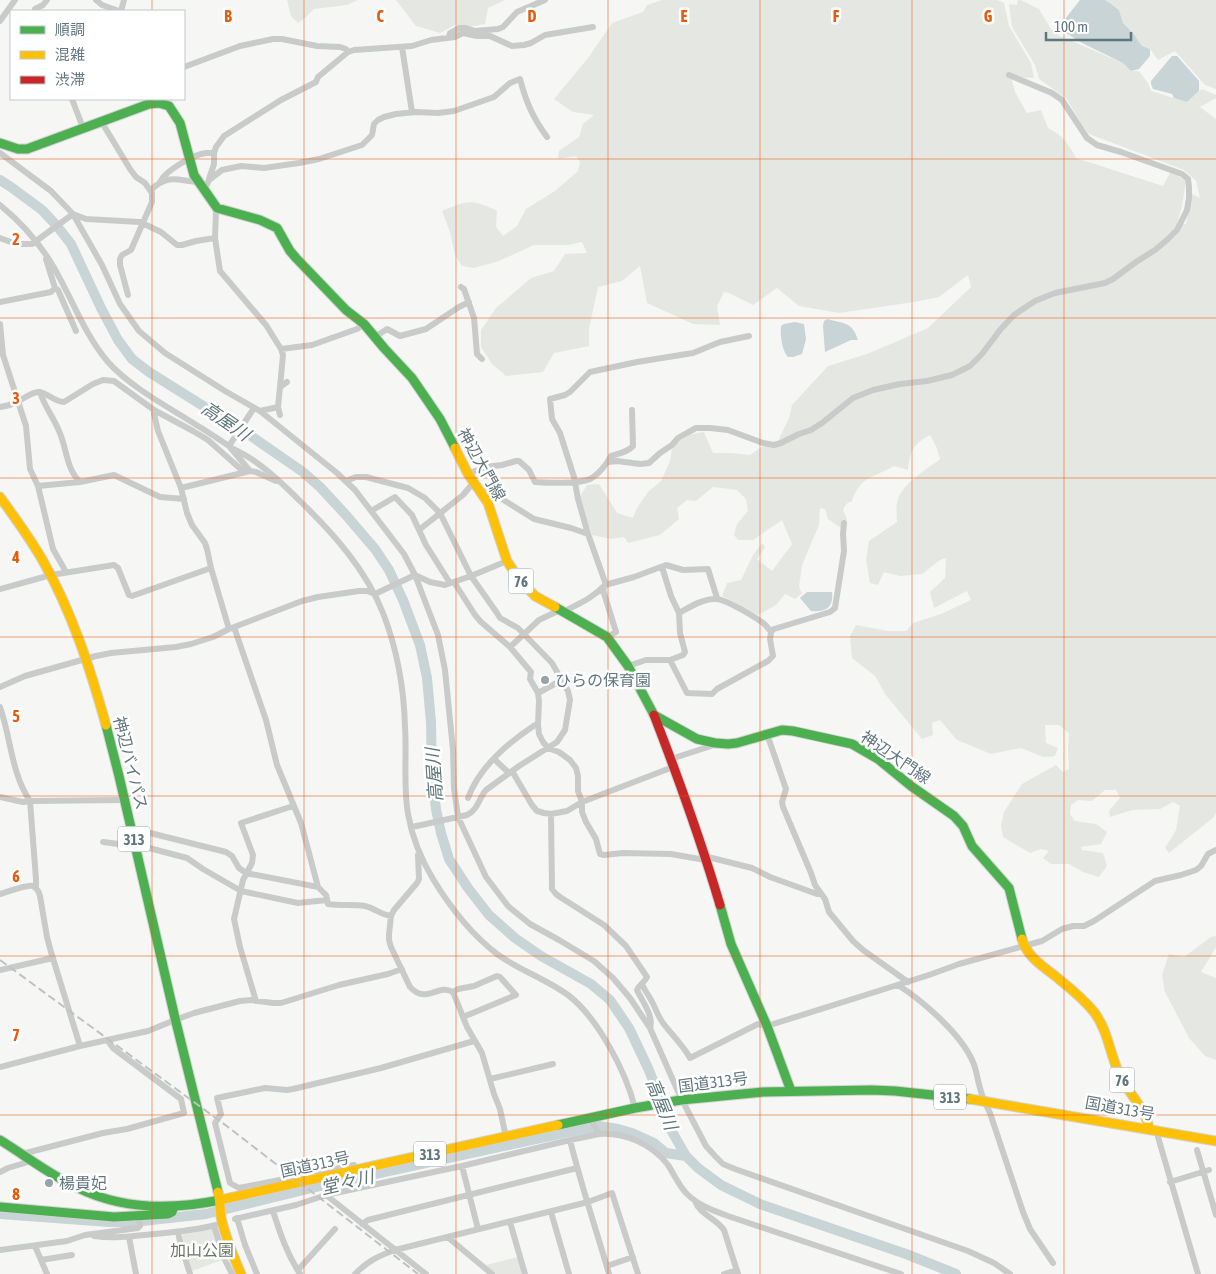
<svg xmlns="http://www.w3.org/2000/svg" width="1216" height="1274" font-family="'Asap Condensed','Noto Sans JP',sans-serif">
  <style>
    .green { fill: #e5e8e2 }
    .water { fill: #c8d4d5 }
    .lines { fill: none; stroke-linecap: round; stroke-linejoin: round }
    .river { stroke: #c8d4d5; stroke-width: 10 }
    .fast-casing { stroke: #d2d3d3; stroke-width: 11 }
    .slow-casing { stroke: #d2d3d3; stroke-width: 11 }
    .jam-casing { stroke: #d2d3d3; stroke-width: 11 }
    .street { stroke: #c9cbcb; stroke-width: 6 }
    .fast { stroke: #4caf50; stroke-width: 9 }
    .slow { stroke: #ffc107; stroke-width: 9 }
    .jam { stroke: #c62828; stroke-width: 9 }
    .rail { stroke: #bfc1c2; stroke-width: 2; stroke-dasharray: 8 4; stroke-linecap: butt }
    .grid { fill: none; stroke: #e8590c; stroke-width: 1; stroke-opacity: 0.55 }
    .poi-dot { fill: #96a3a8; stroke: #fff; stroke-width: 2 }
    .labels { text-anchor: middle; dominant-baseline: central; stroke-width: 5; stroke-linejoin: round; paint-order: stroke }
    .shield { fill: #fff; stroke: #919fa5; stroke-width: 1 }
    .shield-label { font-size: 15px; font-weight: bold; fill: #62767f }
    .street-label { font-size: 16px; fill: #62767f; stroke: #fff }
    .poi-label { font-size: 16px; fill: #62767f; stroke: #fff; text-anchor: start }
    .park-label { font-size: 16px; fill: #687761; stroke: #fff }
    .water-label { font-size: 18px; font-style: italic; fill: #5e7679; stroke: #fff }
    .grid-label { font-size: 16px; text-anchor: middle; font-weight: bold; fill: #e8590c; stroke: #fff; stroke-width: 5; stroke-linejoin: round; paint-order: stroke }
  </style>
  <rect width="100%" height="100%" fill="#f6f6f5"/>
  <!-- green -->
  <path class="green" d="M287,0H358L347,5L314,9L306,17L298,23L291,16Z
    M396,0H505L488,8L485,24L468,27L455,25L440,33L416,26Z
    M662,0H997L1004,3L1009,26L1031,63L1034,78L1011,77L1015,92L1027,113L1041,110L1048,128C1062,135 1069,144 1076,158L1163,186L1171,171L1186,181L1182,206L1177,224H1186L1191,193L1200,198L1196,181L1184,170L1089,134L1081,123L1066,98L1039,79L1035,65L1012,27L1009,4L1017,5L1018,0H1021L1039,9L1051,29L1058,35L1123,63L1131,71H1139L1148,83L1151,91L1187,102L1202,89L1216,95V98L1200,107L1216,119V813L1214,817L1169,853L1165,848L1176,830L1180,806L1173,802L1160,809L1132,810L1110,817L1109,811L1120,798L1116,790H1105L1092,801L1078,800L1071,805L1070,814L1075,821L1096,824L1107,832L1101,844L1081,847L1082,850L1103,853L1107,866L1099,877L1083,872L1069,864H1051L1043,858L1049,851L1041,849L1030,853L1003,837L1001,825L1004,812L1022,784L1056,765L1063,772L1069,769L1068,748L1069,733L1059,725H1045L1046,743L1058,748L1055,756L1043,757L1021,748L991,754L957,740L940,720L932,723L933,735L922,739L885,694L875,676L852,658L850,636L856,625L888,631H906L913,623L941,614L971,600L967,591L934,608L930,592L945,578L946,558L940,560L922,574L900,576L884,572L878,585L870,583L866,559L869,541L897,522C897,516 896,508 897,502C902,483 925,471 940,459L936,446L930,435C913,444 910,451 908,470L894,466C875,477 859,477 852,501L846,504L843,510L847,519L841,528L828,519L825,509L820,508L819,525L802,565L799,587L802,593L795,599L785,594L776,605L758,615L722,596L727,583L741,580L753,555L762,543L765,547L757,559L772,571L792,544L782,520L753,540H738L734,535L737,524L748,511L746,499L737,490L713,487L696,501L687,500L677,508L679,519L660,535L628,543L624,537L611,539L592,535L579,498L587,485L599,484L617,513L633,518L637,508L648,492L661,481L670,461L672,447L688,435L704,432L713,453H732L750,455L762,447L778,441L789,418L792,405L828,366L867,354L928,328L971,287L968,275L939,297L914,302L839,313L799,306L777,288L753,305L729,293L724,292L717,306L720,325L693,324L647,303L640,266L622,281L598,287L589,329V346L554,353L543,372L506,376L492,364L481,347V330L496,308L531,278L554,271L565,254L587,253L582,242L568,245H534L499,261L474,268L462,266L455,255L450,232L442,211C469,200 471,199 497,211L496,227L503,236L517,226L526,209L555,191L578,171L580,162L576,156L558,159L559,151L579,137L583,124L594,115L573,112L554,99L588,58L612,23L643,12L647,5Z
    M1105,0H1216V89L1205,85L1175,51L1158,60L1150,49L1142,46L1133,33L1123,23L1119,10L1110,3Z
    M1216,936V947L1201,972L1216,978V1060L1205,1056L1189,1038L1165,992L1162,975L1169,954L1184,957L1211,937Z
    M209,1228L213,1230L222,1260L192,1271L181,1238L184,1232Z
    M518,1257L523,1274H496L486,1265Z"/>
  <!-- water -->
  <path class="water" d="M1080,0H1105L1110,3L1119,10L1123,23L1133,33L1142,46L1150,49V56L1139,69L1131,71L1123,63L1082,43L1058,28Z
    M1172,56H1177L1199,81V91L1187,102L1174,98L1172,94L1153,89L1151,84V81Z
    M827,319C844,324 852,321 858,340H851L825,352L823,326L824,321Z
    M795,322L804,324L806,339L802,354L793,357H788C782,350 780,336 781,326L784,324Z
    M807,592H832C834,608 825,612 811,611L800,598Z"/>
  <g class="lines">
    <!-- river -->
    <path class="river" d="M0,180L11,187L42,210L57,226L71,244L101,308L118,340L132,359L149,372L251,436L303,472L320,487L345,514L375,549L389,570L403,600L420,645L427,678L431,722L432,776L436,809L441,833L449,859L468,888L489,915L515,938L541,956L591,984L610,1000L629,1028L648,1068L661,1100L671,1130L686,1156L698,1168L721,1185L760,1204L906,1254L956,1274
      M0,1214L109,1222H133L206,1214L320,1186L568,1132L599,1126L618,1129L632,1133L654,1143L666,1153L686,1156"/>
    <defs>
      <path id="fast" d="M0,143L18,149H27L149,104L159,103L169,106L180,123L194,175L217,208L260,220L277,228L290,251L296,258L346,310L364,324L384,348L412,378L440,419L455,448
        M555,607L607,637L628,666L654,715L697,739L715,743L728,744L737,743L782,730L793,731L852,744L878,759L911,786L954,816L963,826L972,846L1009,888L1022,939
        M106,725L119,776L175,1018L218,1192
        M720,905L731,944L767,1026L791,1091
        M558,1125L635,1108L681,1100L763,1092L872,1090L895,1091L970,1099
        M0,1140C26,1156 50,1175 78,1188C123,1210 172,1210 220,1200
        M0,1207L114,1217L168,1214L172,1212L174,1207"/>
      <path id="slow" d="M455,448L468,474L488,503L507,561L519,579L535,596L555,607
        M0,497C15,518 30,538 43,561C72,612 90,668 106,725
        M1022,939C1027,958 1046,968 1060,980C1070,988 1086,1002 1094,1012C1108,1030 1110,1055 1120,1076C1128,1093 1147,1110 1149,1129
        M970,1099L1216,1141
        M218,1192C220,1200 220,1208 221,1217C225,1237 233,1255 241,1274
        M220,1200L558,1125"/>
      <path id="jam" d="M654,715C678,777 701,841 720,905"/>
    </defs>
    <!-- fast casing -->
    <use href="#fast" class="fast-casing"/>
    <!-- slow casing -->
    <use href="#slow" class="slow-casing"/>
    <!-- jam casing -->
    <use href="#jam" class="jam-casing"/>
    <!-- street -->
    <path class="street" d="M96,0L102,5L119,11
      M35,11V9L43,5L47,0
      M121,11L124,0
      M0,21L15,0
      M449,37L450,33L459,28H466L475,31L498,29L503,27L517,12L545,0
      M402,47L412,112
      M184,67L240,46L273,39H282L317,46L340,47L346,49L348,52L354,50L412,46L431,40L455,37L463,33L477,36H490L512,46L524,45L531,43L545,35L593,27
      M72,99L83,128
      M101,121L130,169L136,177L145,183L152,193V202L131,250L122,255L120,259V265L128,295
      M0,153L51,191L73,214L102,265L120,304L139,331L165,353L225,391L260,411L337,473L355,490L404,554L415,575L438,635L445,670L453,750L454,788L458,817L486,877L508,906L530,924L559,940L594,961L613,978L630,998L650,1028L680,1096L706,1146L715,1156L723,1164L735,1169L968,1251L994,1263L1010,1274
      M209,179L214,164V153L216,147L224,136L281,100L316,82L318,77L348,52
      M160,182C165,171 194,154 206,153C208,153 212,153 214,153
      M151,190C168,173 178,181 199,182
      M204,191L209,180L222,170L241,166L264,168L299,163L319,159L362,145L372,135L374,124L378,120L384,117L396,114L416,112L438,113L454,111L494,97L510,83L520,79C526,102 533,118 547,137
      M0,205C21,222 40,244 53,266C72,298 84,334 108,362C130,387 170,408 198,426C210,433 221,441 232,448C241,453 250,457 257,463C273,474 287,488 301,502C334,534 366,570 383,613C397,649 404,689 405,727C407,756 403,786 408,814C412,837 421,859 433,879C450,907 471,934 497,954C519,970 546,979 568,995C598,1018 626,1072 635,1108
      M217,208L216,211L215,238L220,271L266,325L281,349L312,345L357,329L364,324
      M0,238L16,244H32L73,214L86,219L140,222L161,232L177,245H182L196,241L215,238
      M461,287L464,289L474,318L477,354L482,359
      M55,288L58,290L76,331
      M0,302L51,292L55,288L46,259
      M0,324L3,355L26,426L30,469L38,486L53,549L66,572
      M375,337L387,329L400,336L426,329L459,307L469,302
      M280,387L283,355L281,349
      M40,392C44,406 54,418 59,431C67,448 66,469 80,482
      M0,407C4,406 8,406 12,404C21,402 28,393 38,392C47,392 54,402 64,402L93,384L103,380L114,381L154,410L193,431L208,440L244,472
      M154,410V414L158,431L181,488L187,513L192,525L205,543L207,549L211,568L229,629
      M260,411L278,407
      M280,415L278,407L280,387L287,382
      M608,462L617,461L640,464L649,463L660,453L672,445L678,438L685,434L696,428H710L728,430L763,443L774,445L781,443L799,434L811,430L822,423L853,398L873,390L900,384L927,381L952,375L970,366L982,354L1000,330L1014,315L1035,301L1055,293L1105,283L1113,279L1136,262L1155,250L1168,239L1177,230L1187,210L1189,198V187L1188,179L1182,174L1121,152L1097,145L1087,138L1062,100L1052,93L1009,75
      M250,471L229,446L254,408
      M468,474L485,467L502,465L516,461H519L529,470L535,482C547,483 580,484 590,479C598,475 607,464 611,456C618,454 628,452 633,446L632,410
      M346,481L356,477H366L408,488L425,498L440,513L471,576L497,613L500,618L518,628L552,663L568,691L570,700L565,730L557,742L519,766L486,790C479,798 478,810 467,815L412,827
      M38,486L80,482L114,475L160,497L184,499
      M181,488L250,471L256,472L276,481
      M480,491L483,490L494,494L534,519L571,528L588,534
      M371,511L395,497L412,515L426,545L450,583
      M419,530L463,495L474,482
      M454,582L475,615L481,622L510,647L531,672L530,679L538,693L539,701L538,724L539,734L543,742L548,748L559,752L570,760L576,768L578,776V791L582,802V812L586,822L596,839L600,854L604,855L623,853L671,854L705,860
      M0,589L51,575L114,565L118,568L129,595L132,596L211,568
      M717,598L708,569L683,570L666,565L634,577L605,585V582L588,534L578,499L574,477L560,433L552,419L550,399L565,395L570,392L590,372L637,362L693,353L720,342L749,336
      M563,612C578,604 593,598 605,585L603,590L616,632L607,637
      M679,613C690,607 702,599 715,599C724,598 755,617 763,623C766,625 768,628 771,632
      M234,627L266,720L277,765L301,823L318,887L326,895L328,904C340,906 353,904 365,906C374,908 382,915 391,916
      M510,647L539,620L560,610
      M670,660L687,693L712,694L717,689L768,661L773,656L770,639L771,632L774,629L830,612L835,608L844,551L843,534L844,523
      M628,666L646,660H670L683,655L685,652L680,633L679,613L671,596L662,567
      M0,687L25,676L96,656L111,653L176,647L191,644L213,637L229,629L302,601L318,597L359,591H367L375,594L415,575L430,582L445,585L471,576L507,561
      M538,693L562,680
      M0,707C11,738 11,773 30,801L36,879V888
      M767,734L786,789L782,802L783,807L811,873L815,885L825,899L829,912L853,941L863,950L908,982
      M494,759L509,773
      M671,761L677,757L711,746L715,743
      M512,771L532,805L537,811L544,813L551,814L567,811L582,802L673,767
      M0,797L23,802L30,801L124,800
      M468,798C480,766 508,743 535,725L538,724
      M551,814L552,889L556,894L560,897L604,925L626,946L647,977C644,983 639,985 637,990C642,1001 654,1016 650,1028
      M146,832L226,852L232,856L239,868L246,873L318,887
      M103,842L149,848L187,858L203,869L241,891L298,903L327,900
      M418,855L419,879L417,883L394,910L391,916L389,934V940L391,947L410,987C427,1005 437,983 453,992L467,1027L482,1053L494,1094L500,1109L506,1137
      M704,856L752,868L770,877L817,894H820
      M0,894C7,892 27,884 33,886C37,888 39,892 40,896L47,937L51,952L80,1046
      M0,970L53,958
      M642,984C644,989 647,993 650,998C655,1006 657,1015 663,1023C672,1035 683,1045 690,1058L758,1024L767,1026L929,975L959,964L1042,941L1062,929L1073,926H1084L1094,921L1155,881L1181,875L1196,870L1201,866L1208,854L1216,850
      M898,985C923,1001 961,1034 973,1062C977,1071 977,1079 980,1088C982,1097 986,1105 990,1113L1023,1212L1030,1229L1053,1263
      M453,992L458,989L474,986L497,976L500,977L516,995L463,1017
      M256,1001L240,947L234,919L243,880L252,863L253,855L241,823L293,806
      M0,1067L80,1046L148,1031L175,1020L194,1013L240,1001L251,1000L273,1003H281L339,985L388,974L402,969
      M490,1079L553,1064
      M590,1118L599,1134C624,1132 652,1144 668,1165C674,1174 679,1186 687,1194C698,1205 714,1211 728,1216L901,1274
      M1159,1131L1158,1137L1198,1274
      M570,1140C581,1185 596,1229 609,1274
      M1197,1150L1216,1215
      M22,1154L103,1133L127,1129L184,1113L181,1099L113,1048L108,1041
      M354,1165L239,1188L230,1183L215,1123L221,1114L217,1098L265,1088L287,1090L293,1089L381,1068L474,1041
      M462,1166L478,1229
      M0,1172L8,1168L28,1162L30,1159
      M1170,1182L1209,1170
      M326,1195L426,1274
      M695,1201C700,1215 716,1218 724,1230L738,1274
      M273,1211C280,1233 287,1254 300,1274
      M551,1212L569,1274
      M237,1218L245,1245L257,1274
      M235,1219L296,1205L326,1195L462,1166L570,1140L599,1134
      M510,1222L525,1274
      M362,1224L368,1220L577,1168
      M214,1226L225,1260L232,1274
      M178,1232L180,1242L190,1274
      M94,1236C114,1239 135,1236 155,1234C176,1232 196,1230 216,1225
      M129,1237L136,1274
      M450,1237L451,1240L492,1274
      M35,1246L47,1274
      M0,1250L67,1241L85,1235L138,1228L140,1226L139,1216
      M41,1260L72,1255
      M607,1266L633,1257
      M298,1270L335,1229
      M355,1274C368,1261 378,1256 395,1250L588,1202L612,1193L638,1274
      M724,1274L737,1270"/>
    <!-- fast -->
    <use href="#fast" class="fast"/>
    <!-- slow -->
    <use href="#slow" class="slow"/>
    <!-- jam -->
    <use href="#jam" class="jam"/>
    <!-- rail -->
    <path class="rail" d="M0,960L228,1127L418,1274"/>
  </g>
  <!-- grid -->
  <path class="grid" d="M152,0V11M304,0V1274M456,0V1274M608,0V1274M760,0V1274M912,0V1274M1064,0V1274M152,99V1274M0,159H1216M0,318H1216M0,478H1216M0,637H1216M0,796H1216M0,956H1216M0,1115H1216"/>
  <!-- markers -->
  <g class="poi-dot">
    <circle cx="545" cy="680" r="5"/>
    <circle cx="49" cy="1183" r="5"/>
  </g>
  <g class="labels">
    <!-- shield labels -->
    <g class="shield">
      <rect x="508.5" y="568.5" width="25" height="25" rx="4"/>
      <rect x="118" y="826.5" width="32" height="25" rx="4"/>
      <rect x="1109.5" y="1067.5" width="25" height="25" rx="4"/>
      <rect x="934" y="1084.5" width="32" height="25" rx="4"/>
      <rect x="414" y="1141.5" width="32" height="25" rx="4"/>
    </g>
    <g class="shield-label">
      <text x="521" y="581">76</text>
      <text x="134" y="839">313</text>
      <text x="1122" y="1080">76</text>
      <text x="950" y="1097">313</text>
      <text x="430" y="1154">313</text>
    </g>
    <!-- street labels -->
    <g class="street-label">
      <text transform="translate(482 464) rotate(61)">神辺大門線</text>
      <text transform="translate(896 757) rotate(34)">神辺大門線</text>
      <text transform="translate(131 763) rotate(76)">神辺バイパス</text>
      <text transform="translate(713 1082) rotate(-7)">国道313号</text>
      <text transform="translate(1120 1108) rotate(10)">国道313号</text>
      <text transform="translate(315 1164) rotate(-12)">国道313号</text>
    </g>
    <!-- poi labels -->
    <g class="poi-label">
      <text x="555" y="680">ひらの保育園</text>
      <text x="59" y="1183">楊貴妃</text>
    </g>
    <!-- park labels -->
    <g class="park-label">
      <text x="202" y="1250">加山公園</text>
    </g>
    <!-- water labels -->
    <g class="water-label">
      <text transform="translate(226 421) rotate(34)">高屋川</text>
      <text transform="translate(434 775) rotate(-94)">高屋川</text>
      <text transform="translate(662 1104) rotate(68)">高屋川</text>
      <text transform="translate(347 1182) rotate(-13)">堂々川</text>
    </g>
  </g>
  <g class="grid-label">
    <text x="228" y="22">B</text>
    <text x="380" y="22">C</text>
    <text x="532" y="22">D</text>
    <text x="684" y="22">E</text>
    <text x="836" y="22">F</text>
    <text x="988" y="22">G</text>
    <text x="16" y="245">2</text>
    <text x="16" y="404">3</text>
    <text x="16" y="563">4</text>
    <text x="16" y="722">5</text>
    <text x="16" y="882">6</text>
    <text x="16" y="1041">7</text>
    <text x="16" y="1200">8</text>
  </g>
  <!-- legend -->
  <rect x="10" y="10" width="175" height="90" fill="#ffffff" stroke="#c0c8cc"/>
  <rect x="20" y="26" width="25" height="8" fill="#4caf50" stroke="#c0c8cc"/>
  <text x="55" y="35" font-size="15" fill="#62767f">順調</text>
  <rect x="20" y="51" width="25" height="8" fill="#ffc107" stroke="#c0c8cc"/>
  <text x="55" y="60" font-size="15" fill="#62767f">混雑</text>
  <rect x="20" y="76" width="25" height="8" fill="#c62828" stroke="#c0c8cc"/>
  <text x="55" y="85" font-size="15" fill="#62767f">渋滞</text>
  <!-- scale -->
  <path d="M1046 32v8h85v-8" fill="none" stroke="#62767f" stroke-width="2.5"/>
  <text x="1054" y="32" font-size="15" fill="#62767f" stroke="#ffffff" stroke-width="4" paint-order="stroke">100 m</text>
</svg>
